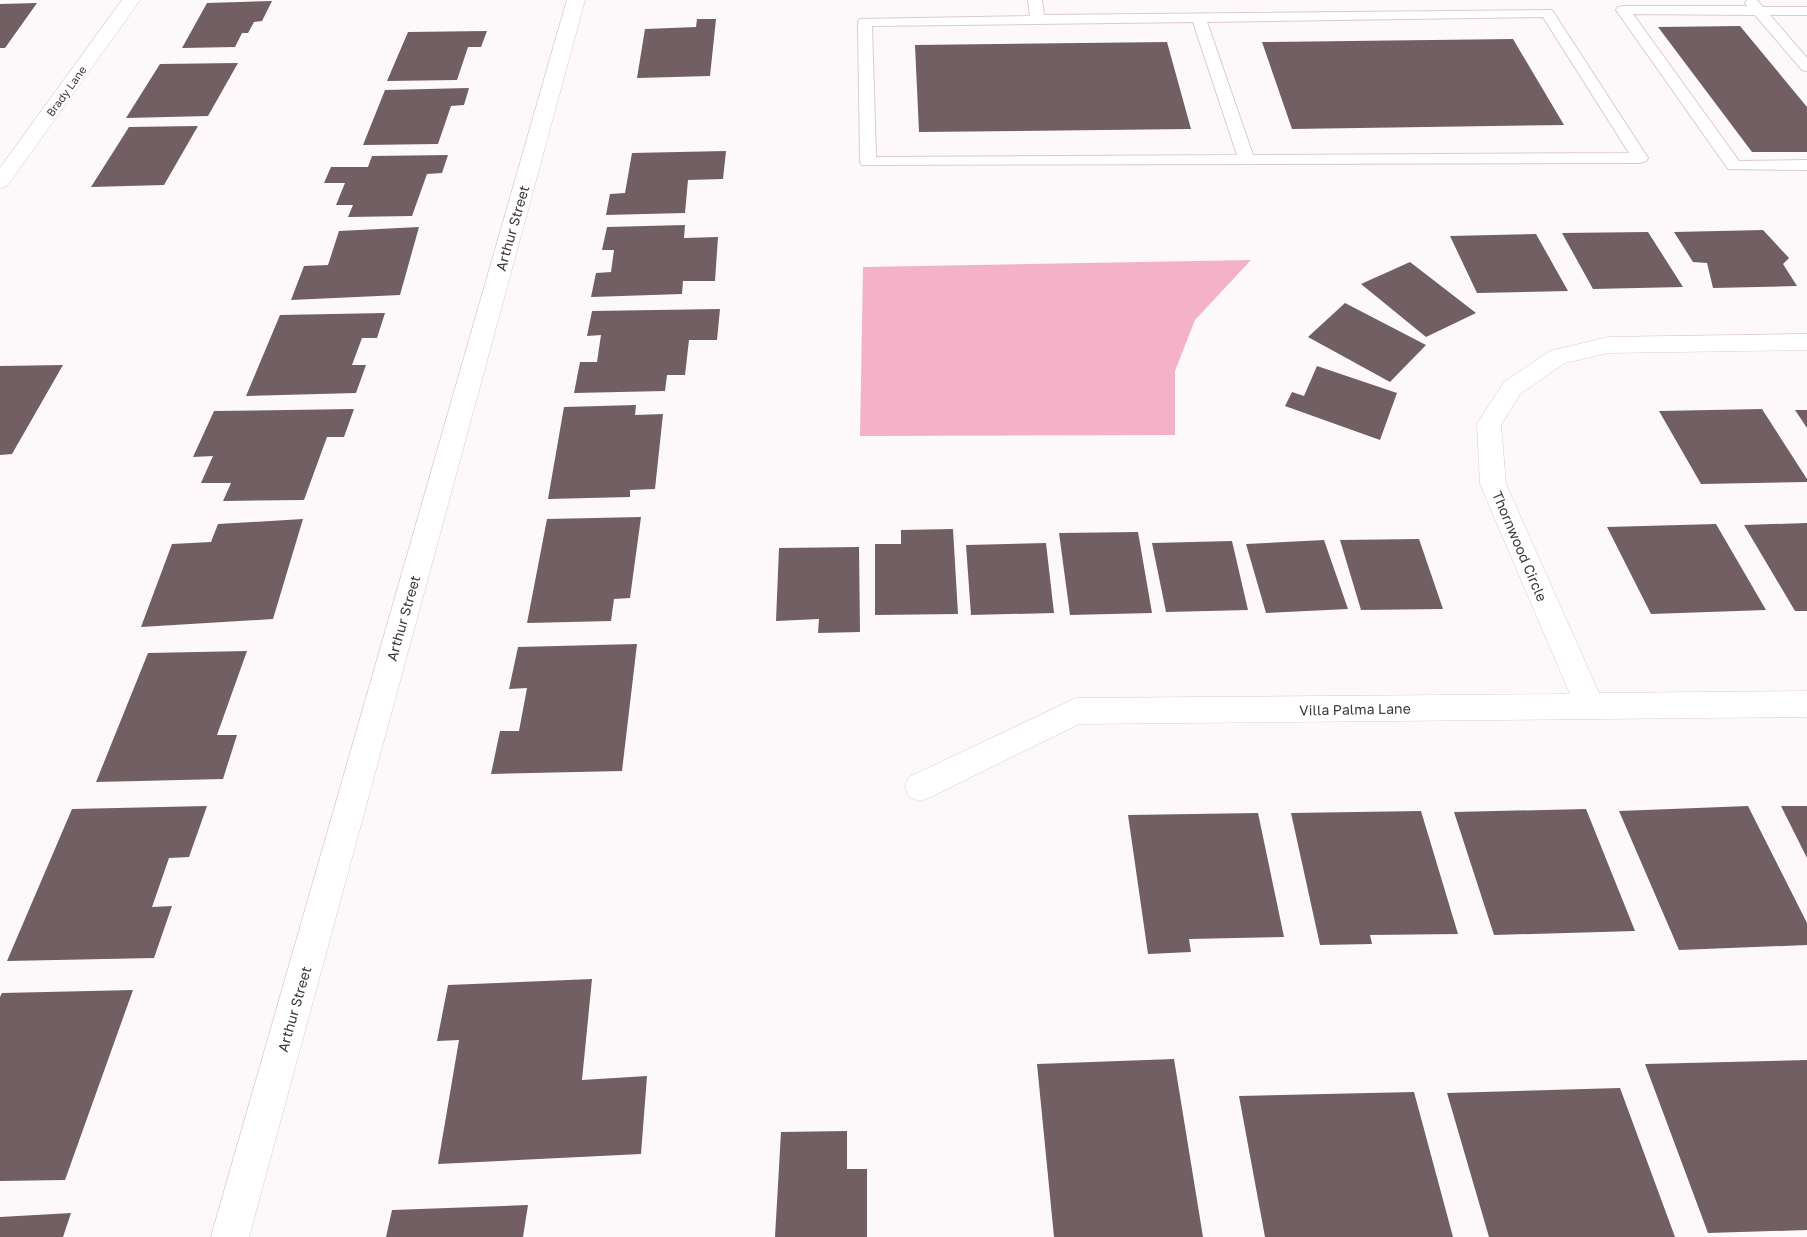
<svg xmlns="http://www.w3.org/2000/svg" width="1807" height="1237" font-family="'Golos Text',sans-serif">
  <style>
    .water { fill: #f3b2c8 }
    .building { fill: #715f64 }
    .lines { fill: none; stroke-linecap: round; stroke-linejoin: round }
    .service-casing { stroke: #dec9cf; stroke-width: 2 }
    .minor-casing { stroke: #dec9cf; stroke-width: 1 }
    .service { fill: #fff; fill-rule: evenodd }
    .minor { fill: #fff; fill-rule: evenodd }
    .labels { text-anchor: middle; dominant-baseline: central; stroke-width: 5; stroke-linejoin: round; paint-order: stroke }
    .far-street-label { font-size: 11px; fill: #3e3638; stroke: #fff }
    .street-label { font-size: 14px; fill: #3e3638; stroke: #fff }
  </style>
  <rect width="100%" height="100%" fill="#fdf9fa"/>
  <!-- water -->
  <path class="water" d="M1251,260L1195,320L1175,371V435L860,436L863,267Z"/>
  <!-- building -->
  <path class="building" d="M272,1L262,21L254,22L248,33H242L235,47L182,48L207,3Z
    M37,3L5,48H0V4Z
    M697,19H716L710,76L637,78L645,29L696,27Z
    M1740,26L1807,107V152H1752L1658,27Z
    M487,31L481,47H468L457,80L387,81L408,32Z
    M1513,39L1564,125L1292,129L1262,42Z
    M1167,42L1191,129L919,132L915,45Z
    M238,63L208,116L126,118L160,64Z
    M469,88L464,105L451,106L438,144L363,145L385,90Z
    M198,126L164,185L91,187L129,127Z
    M726,151L723,179L688,180L685,213L606,215L610,194L625,193L632,153Z
    M448,155L442,173L427,174L412,216L348,217L353,205H336L345,183H324L331,167H368L372,156Z
    M685,225L684,238L718,237L715,281H683L682,294L591,297L596,273L611,272L614,250H602L607,227Z
    M419,227L400,295L291,300L304,266L328,265L339,231Z
    M1763,230L1789,258L1783,264L1797,286L1713,288L1707,263L1693,262L1674,232Z
    M1648,232L1683,287L1593,289L1562,233Z
    M1536,234L1568,291L1477,293L1450,236Z
    M1410,262L1476,313L1426,337L1361,284Z
    M1345,303L1426,345L1390,382L1308,337Z
    M720,309L717,340H689L685,375H667L665,391L574,393L580,362H597L601,335L587,336L592,311Z
    M385,313L377,338H362L352,365H366L356,393L246,396L280,315Z
    M63,365L12,454L0,455V366Z
    M1317,366L1397,393L1380,440L1285,406L1292,392L1304,396Z
    M636,405L635,415L663,414L655,489L630,490V497L548,499L564,407Z
    M354,409L344,437H327L304,500L223,501L231,483H201L213,456L193,457L214,411Z
    M1762,409L1807,479V482L1701,484L1659,411Z
    M1795,410H1807V428Z
    M641,517L630,598L614,599L611,621L527,623L547,519Z
    M303,519L273,619L141,627L172,544L211,542L218,524Z
    M1807,523V611H1795L1744,525Z
    M1716,524L1766,610L1651,614L1607,527Z
    M953,529L958,614L875,615V544H901V530Z
    M1138,532L1152,613L1070,615L1059,533Z
    M1419,539L1443,609L1361,610L1340,540Z
    M1324,540L1348,609L1266,613L1246,544Z
    M1232,541L1248,610L1166,612L1152,543Z
    M1046,543L1054,613L971,615L966,545Z
    M859,547L860,632L818,633L819,619L776,621L779,548Z
    M637,644L622,771L491,774L500,731H519L527,688L509,689L518,647Z
    M247,651L217,735H237L223,779L96,782L148,653Z
    M207,806L189,857L169,858L152,907L172,906L154,958L7,961L72,809Z
    M1748,806L1807,923V945L1679,950L1619,811Z
    M1781,806H1807V858Z
    M1586,809L1635,931L1494,935L1454,812Z
    M1421,811L1458,934L1370,935L1372,944L1320,945L1291,813Z
    M1258,813L1284,937L1189,939L1191,952L1148,954L1128,815Z
    M592,979L582,1080L647,1076L641,1154L438,1164L459,1040L437,1041L448,985Z
    M133,990L65,1180L0,1181V997L2,993Z
    M1174,1059L1203,1237H1054L1037,1064Z
    M1807,1060V1230L1708,1233L1645,1064Z
    M1620,1088L1675,1237H1489L1447,1093Z
    M1414,1092L1453,1237H1265L1239,1096Z
    M847,1131V1169H867V1237H775L781,1132Z
    M528,1205L523,1237H386L392,1210Z
    M71,1213L63,1237H0V1217Z"/>
  <g class="lines">
    <defs>
      <path id="service" d="M1028,0H1042L1044,15L1552,10L1648,158L1646,161L1640,163L862,165L860,162L858,22L860,19L1030,16ZM1543,17L1629,153L1253,155L1207,22ZM1193,22L1237,155L876,157L872,26Z
        M1747,0H1757L1763,7H1807V15H1770L1807,58V71L1802,70L1755,15L1633,14L1739,161L1807,160V170L1728,169L1616,10L1618,7L1623,6H1747L1745,3Z"/>
      <path id="minor" d="M122,0H140L7,186L0,188V168Z
        M567,0H585L249,1237H211Z
        M1807,334V350L1608,353L1565,363L1520,394L1501,425L1506,484L1599,693L1807,691V717L1079,724L931,797L920,801L909,797L905,787L909,777L1076,698L1570,694L1480,484L1477,424L1504,382L1550,351L1608,337Z"/>
    </defs>
    <!-- service casing -->
    <use href="#service" class="service-casing"/>
    <!-- minor casing -->
    <use href="#minor" class="minor-casing"/>
    <!-- service -->
    <use href="#service" class="service"/>
    <!-- minor -->
    <use href="#minor" class="minor"/>
  </g>
  <g class="labels">
    <!-- far-street labels -->
    <g class="far-street-label">
      <text transform="translate(66 91) rotate(-54)">Brady Lane</text>
    </g>
    <!-- street labels -->
    <g class="street-label">
      <text transform="translate(512 228) rotate(-74)">Arthur Street</text>
      <text transform="translate(1520 546) rotate(67)">Thornwood Circle</text>
      <text transform="translate(403 618) rotate(-74)">Arthur Street</text>
      <text transform="translate(1355 709) rotate(-1)">Villa Palma Lane</text>
      <text transform="translate(294 1009) rotate(-74)">Arthur Street</text>
    </g>
  </g>
</svg>
